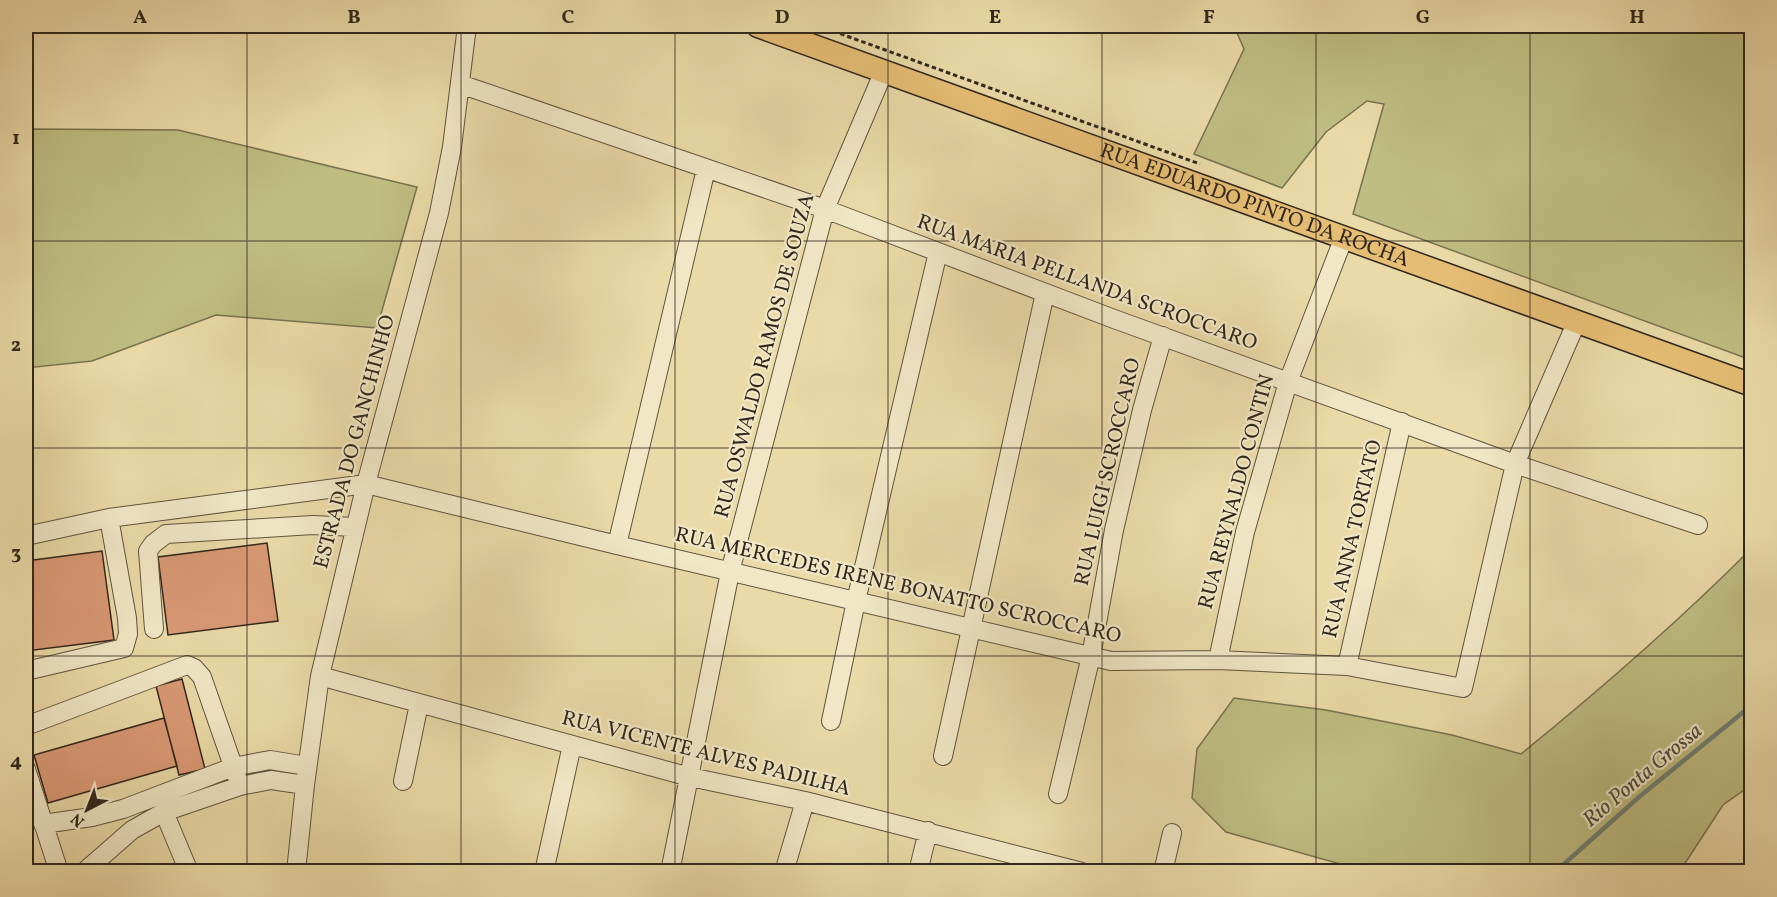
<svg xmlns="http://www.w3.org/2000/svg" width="1777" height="897" font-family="Vollkorn,serif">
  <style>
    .green { fill: #bfbd82; stroke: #78724f; stroke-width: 1.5 }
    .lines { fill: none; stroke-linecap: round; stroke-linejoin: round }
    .stream { stroke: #6f7f74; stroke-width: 4.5 }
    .building { fill: #d99975; stroke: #31271c; stroke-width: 1.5 }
    .minor-casing { stroke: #5f543f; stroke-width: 20 }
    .major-casing { stroke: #31271c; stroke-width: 25 }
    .path { stroke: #31271c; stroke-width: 3; stroke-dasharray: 4.5 3; stroke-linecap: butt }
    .minor { stroke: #f1e7c6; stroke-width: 18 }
    .major { stroke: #e5bd74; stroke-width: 22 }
    .grid { fill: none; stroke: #31271c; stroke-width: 1.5; stroke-opacity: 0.55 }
    .labels { text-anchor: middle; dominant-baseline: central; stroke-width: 4.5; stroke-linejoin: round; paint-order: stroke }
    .street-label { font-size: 21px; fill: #31271c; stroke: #f1e7c6 }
    .water-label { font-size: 22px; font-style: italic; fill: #4b4c40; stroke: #f1e7c6 }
    .neatline { fill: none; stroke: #31271c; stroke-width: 2 }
    .grid-label { font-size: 20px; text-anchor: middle; font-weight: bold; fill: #31271c }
  </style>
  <rect width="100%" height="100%" fill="#eadaa7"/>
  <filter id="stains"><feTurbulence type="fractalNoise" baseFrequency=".00333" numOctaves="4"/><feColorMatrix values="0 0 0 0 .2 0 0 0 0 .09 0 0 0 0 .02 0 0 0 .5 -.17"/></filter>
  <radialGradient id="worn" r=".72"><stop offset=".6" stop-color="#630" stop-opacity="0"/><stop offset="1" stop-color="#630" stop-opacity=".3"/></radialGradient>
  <!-- green -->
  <path class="green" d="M1234,26H1751V360L1353,214L1384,104L1367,101L1326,132L1282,188L1194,154L1244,49Z
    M26,129L178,130L417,187L377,328L216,315L92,361L26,368Z
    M1751,549V785L1723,805L1680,871H1365L1226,832L1192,798L1197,749L1234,698L1326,710L1452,735L1521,754C1601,689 1678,622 1751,549Z"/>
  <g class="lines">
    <!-- stream -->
    <path class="stream" d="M1555,872L1639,797L1752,705"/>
  </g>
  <!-- building -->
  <path class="building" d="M267,543L278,621L168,635L158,557Z
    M102,551L114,640L26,651V561Z
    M182,679L205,769L179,775L156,686Z
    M164,718L177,766L48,803L34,755Z"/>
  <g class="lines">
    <defs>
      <path id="minor" d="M460,84L825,209L1114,319L1515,464L1698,525
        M26,536L109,518L366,484L617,545L1111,661L1218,660L1347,666L1463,688L1515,464L1577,321
        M617,545L706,169
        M154,629L148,551L153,544L166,534L313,525L355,527
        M1218,660L1245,532L1288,382L1344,237
        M1347,666L1402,422
        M26,671L124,648L128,634L127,618L109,518
        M320,676L690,777L805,801L1082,872
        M831,721L856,601L938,252
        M26,726L187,665L194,668L202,677L240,786
        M943,756L1045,293
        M26,769L59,872
        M403,781L419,704
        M1058,794L1091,656L1114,530L1142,410L1163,336
        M164,812L189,872
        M43,824L92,817L123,809L233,767L270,760L307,766
        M84,872L132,830L164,812L240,786L271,780L305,785
        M296,872L305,785L320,676L366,484L439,213L452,147L467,26
        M544,872L572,745
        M670,872L730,572L825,209L884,71
        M784,872L805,801
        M918,872L928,831
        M1163,872L1172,833"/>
      <g id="major">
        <path id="s1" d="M758,26L1752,385"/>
      </g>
    </defs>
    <!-- minor casing -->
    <use href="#minor" class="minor-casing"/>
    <!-- major casing -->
    <use href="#major" class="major-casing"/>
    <!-- path -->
    <path class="path" d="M819,26L1200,164"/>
    <!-- minor -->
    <use href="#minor" class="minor"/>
    <!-- major -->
    <use href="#major" class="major"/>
  </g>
  <!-- grid -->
  <path class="grid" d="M247,26V872M461,26V872M675,26V872M888,26V872M1102,26V872M1316,26V872M1530,26V872M26,241H1752M26,448H1752M26,656H1752"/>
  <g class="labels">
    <!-- street labels -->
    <g class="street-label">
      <text stroke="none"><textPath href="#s1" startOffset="528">RUA EDUARDO PINTO DA ROCHA</textPath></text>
      <text transform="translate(1087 283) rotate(20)">RUA MARIA PELLANDA SCROCCARO</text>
      <text transform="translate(765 356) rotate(-75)">RUA OSWALDO RAMOS DE SOUZA</text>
      <text transform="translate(355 442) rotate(-75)">ESTRADA DO GANCHINHO</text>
      <text transform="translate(1108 472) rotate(-77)">RUA LUIGI SCROCCARO</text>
      <text transform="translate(1237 492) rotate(-75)">RUA REYNALDO CONTIN</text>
      <text transform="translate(1353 539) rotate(-77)">RUA ANNA TORTATO</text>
      <text transform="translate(898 586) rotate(13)">RUA MERCEDES IRENE BONATTO SCROCCARO</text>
      <text transform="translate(706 754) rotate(14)">RUA VICENTE ALVES PADILHA</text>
    </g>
    <!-- water labels -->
    <g class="water-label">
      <text transform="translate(1643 776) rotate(-40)">Rio Ponta Grossa</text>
    </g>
  </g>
  <!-- margin -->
  <rect width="1777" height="897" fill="none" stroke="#eadaa7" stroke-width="66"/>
  <!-- north arrow -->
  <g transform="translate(87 810) rotate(222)" stroke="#f1e7c6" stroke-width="4.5" paint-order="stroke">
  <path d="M0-4.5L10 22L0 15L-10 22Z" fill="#31271c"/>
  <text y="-9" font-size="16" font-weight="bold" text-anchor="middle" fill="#31271c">N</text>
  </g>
  <rect x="33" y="33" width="1711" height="831" class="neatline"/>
  <g class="grid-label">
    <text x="140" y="23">A</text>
    <text x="354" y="23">B</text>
    <text x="568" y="23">C</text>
    <text x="782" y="23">D</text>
    <text x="995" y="23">E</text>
    <text x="1209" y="23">F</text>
    <text x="1423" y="23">G</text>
    <text x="1637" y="23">H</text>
    <text x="16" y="144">1</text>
    <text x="16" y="351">2</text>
    <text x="16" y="559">3</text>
    <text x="16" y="767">4</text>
  </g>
  <rect width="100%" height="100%" filter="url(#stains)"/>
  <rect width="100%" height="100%" fill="url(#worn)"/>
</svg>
